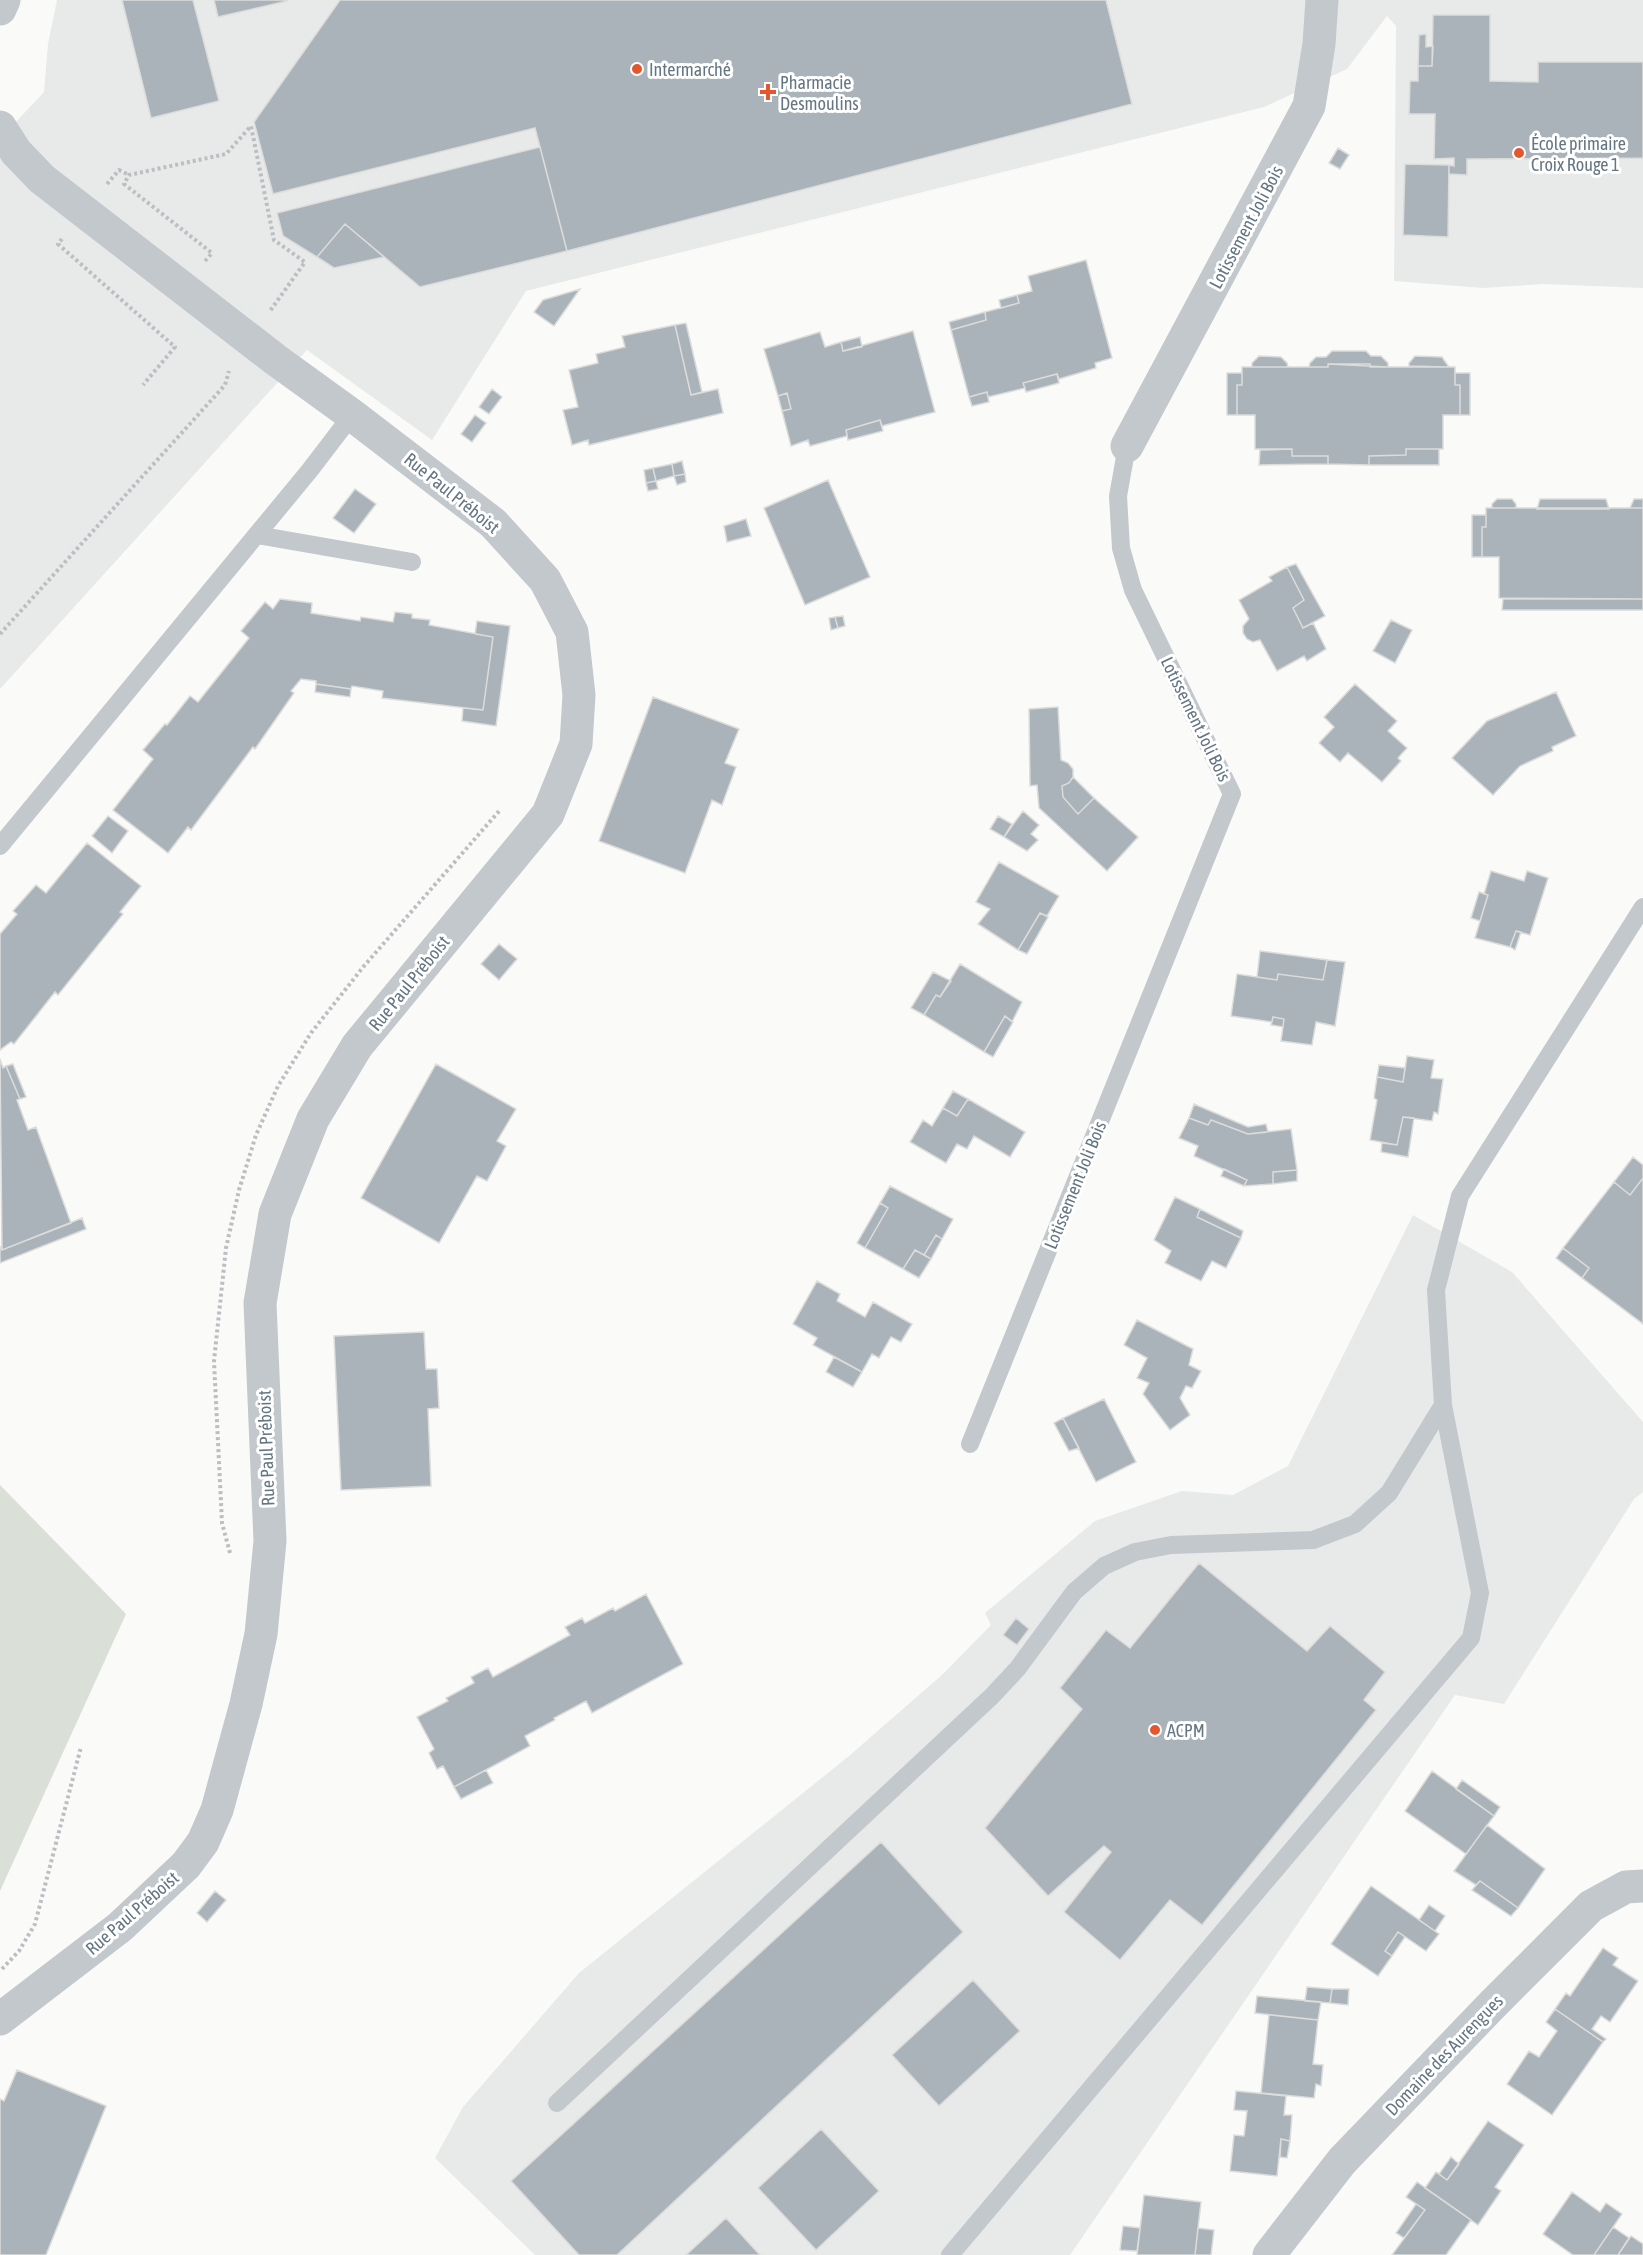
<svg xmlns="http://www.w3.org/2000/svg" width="1643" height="2255" font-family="'Asap Condensed',sans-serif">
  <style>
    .built { fill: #e8e9e9 }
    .green { fill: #dadfd7 }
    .building { fill: #aab3b9; stroke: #dcdcda; stroke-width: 1.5 }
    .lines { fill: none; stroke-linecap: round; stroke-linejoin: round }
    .path { stroke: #bbbfc2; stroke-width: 4; stroke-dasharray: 3 3; stroke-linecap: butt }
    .lane { stroke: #c3c8cc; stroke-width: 18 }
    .street { stroke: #c3c8cc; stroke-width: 33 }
    .poi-dot { fill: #e4572e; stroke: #fff; stroke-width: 2 }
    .labels { text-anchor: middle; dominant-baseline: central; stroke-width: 6; stroke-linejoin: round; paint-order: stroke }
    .poi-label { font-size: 18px; fill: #657683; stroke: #fff; text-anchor: start }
    .street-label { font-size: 18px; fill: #657683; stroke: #fff }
  </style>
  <rect width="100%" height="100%" fill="#fafaf8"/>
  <!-- built -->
  <path class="built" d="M57,0H1643V288L1543,284L1483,288L1394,281L1396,26L1387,16L1347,69L1264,107L526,291L432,440L307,350L0,689V139L44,92L48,44Z
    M1413,1215L1512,1272L1643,1422V1492L1634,1499L1504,1704L1455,1695L1070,2255H535L435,2158L463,2107L579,1973L849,1756L943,1674L991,1625L985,1613L1095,1521L1182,1491L1233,1495L1288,1466Z"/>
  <!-- green -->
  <path class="green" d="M0,1485L126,1614L0,1891Z"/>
  <!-- building -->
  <path class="building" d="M122,0H193L219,101L151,118Z
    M214,0H286L287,1L218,17Z
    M340,0H1106L1132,104L567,251L535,128L273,194L254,122Z
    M1433,15H1490V81L1538,82V62H1643V158L1467,159V175L1449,174V165L1454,166V158L1434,159L1435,114H1409L1410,81H1418V66H1432Z
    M1426,34V47L1433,46L1432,66H1418L1419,35Z
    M540,147L567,251L420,287L345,224L317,257L283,236L277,213Z
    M1338,148L1349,155L1340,169L1329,163Z
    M1405,164L1449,165L1448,237L1403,235Z
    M345,224L384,257L334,268L317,257Z
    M1086,260L1112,358L1095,363L1096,368L1059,379L1057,374L1023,383L1025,388L988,397L987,392L969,397L951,330L986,320L985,312L1019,303L1017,295L1032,291L1028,276Z
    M580,289L554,326L534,312L543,300Z
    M1017,295L1019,303L1001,308L999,300Z
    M985,312L986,320L951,330L949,322Z
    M686,323L702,392L691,395L675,325Z
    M675,325L691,395L718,389L723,413L589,445L588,440L572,445L563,410L578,407L569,370L598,363L596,354L625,347L622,336Z
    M913,331L935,412L882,426L880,420L846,430L847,436L810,446L808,440L791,446L782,411L791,409L787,393L778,396L764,349L820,332L825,347L841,342L843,351Z
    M860,337L862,347L843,351L841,342Z
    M1332,351H1366L1371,356H1381L1388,363V367L1328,364V367H1309L1310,363L1316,357H1326Z
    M1259,356L1281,357L1287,363L1288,367H1252V363Z
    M1415,356L1442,357L1449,367L1409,366V363Z
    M1328,364H1370V367H1455V385H1460V415H1443V449H1406V455L1369,456V465L1328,464V456H1292V449H1255V415H1237V385H1242V367H1328Z
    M1227,373H1242V385H1237V415H1227Z
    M1455,373H1470V415H1460V385H1455Z
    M1057,374L1059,383L1026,392L1023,383Z
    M492,389L502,397L489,414L479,407Z
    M987,392L989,402L972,406L969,397Z
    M787,393L791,409L782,411L778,396Z
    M475,415L486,423L472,442L461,434Z
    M880,420L883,431L848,440L846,430Z
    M1292,449V456H1328V464L1259,465L1260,450Z
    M1406,449H1439V465H1369V456L1406,455Z
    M682,461L685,474L674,476L672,464Z
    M672,464L674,476L656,481L653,468Z
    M653,468L656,481L646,483L644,470Z
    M685,474L686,482L677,485L674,476Z
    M828,480L870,577L805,605L764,508Z
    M656,481L658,489L648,491L646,483Z
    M355,489L376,504L354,533L333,518Z
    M1497,499H1512L1516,504V508H1492V504Z
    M1540,499H1606L1609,509H1537Z
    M1634,499H1643V508H1630Z
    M1486,508H1643V599L1499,598V557H1482V527H1486Z
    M1472,515H1486V527H1482V557H1472Z
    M746,519L751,536L727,542L724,526Z
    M1296,564L1325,616L1303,628L1293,608L1304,600L1287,567Z
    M1287,567L1304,600L1293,608L1303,628L1313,623L1326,649L1307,661L1304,656L1277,671L1260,640L1253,642L1247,639L1243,633V626L1249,619L1239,600L1272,581L1269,577Z
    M280,599L312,603L311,613L360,621L361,617L393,622L395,612L412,614V618L430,620L429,625L493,637L483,710L382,698L383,691L352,686L351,689L316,684V681L301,679L291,691L294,693L255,749L253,747L191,830L188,827L168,853L113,810L153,759L143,750L165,724L167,725L190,696L198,702L249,638L241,631L265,602L273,609Z
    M1503,599H1643V610H1502Z
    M843,616L845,626L838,628L835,617Z
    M835,617L838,628L831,630L829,618Z
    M1391,620L1412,630L1395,663L1373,651Z
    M477,621L510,626L496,726L462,721L463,708L483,710L493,637L475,634Z
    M316,684L351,689L350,697L315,692Z
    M1355,684L1397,721L1388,731L1407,748L1398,758L1401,761L1382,782L1348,753L1340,762L1319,743L1334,727L1324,717Z
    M1556,692L1576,736L1552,747L1553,751L1520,766L1493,795L1452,758L1487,721Z
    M653,697L739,729L725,763L736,767L722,805L712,800L685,873L599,841Z
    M1058,707L1061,760L1068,763L1073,769V777L1069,783L1062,786L1063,797L1078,814L1094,798L1138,837L1107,871L1039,808L1037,785L1030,786L1029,709Z
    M1073,777L1094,798L1078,814L1063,797L1062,786L1069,783Z
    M1023,811L1039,825L1031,834L1038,840L1027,851L1004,837Z
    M108,816L128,831L112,853L92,836Z
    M998,816L1012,824L1004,837L990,829Z
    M87,843L141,886L120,912L123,914L58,995L55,992L14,1044L11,1042L0,1050V934L17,914L13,911L36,885L46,893Z
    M999,862L1059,896L1047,916L1040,913L1018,950L978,924L990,909L976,902Z
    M1491,871L1524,881L1527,871L1548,878L1530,935L1516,931L1510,947L1475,938L1488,895L1484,894Z
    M1479,892L1488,895L1480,921L1471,918Z
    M1040,913L1048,917L1027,954L1018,950Z
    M1516,931L1521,932L1515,950L1510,947Z
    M499,944L517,959L499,980L481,964Z
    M1260,951L1327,960L1323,980L1278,974L1277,980L1257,977Z
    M1327,960L1345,962L1335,1026L1316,1022L1312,1045L1281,1041L1284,1019L1273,1017L1272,1022L1231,1016L1237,974L1277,980L1278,974L1323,980Z
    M960,964L1022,1002L1012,1022L1005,1016L984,1052L924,1015L936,995L940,997Z
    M933,972L951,981L940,997L936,995L924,1015L911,1008Z
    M1005,1016L1013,1022L993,1057L984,1052Z
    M1273,1017L1284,1019L1283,1027L1271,1025Z
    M1407,1056L1434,1060L1431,1078L1443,1079L1438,1114L1434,1112L1432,1121L1403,1117L1397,1145L1370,1140L1377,1100L1374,1098L1377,1077L1403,1082Z
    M0,1059L3,1068L6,1066L20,1099L17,1100L28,1130L36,1127L71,1223L2,1250Z
    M13,1064L26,1097L20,1099L6,1066Z
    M436,1064L516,1109L497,1141L506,1146L487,1181L477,1176L439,1243L361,1198Z
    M1379,1065L1405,1068L1403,1082L1377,1077Z
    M953,1091L968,1099L957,1116L943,1108Z
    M968,1099L1025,1132L1010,1157L974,1136L967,1149L957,1144L946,1163L910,1142L923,1120L932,1126L943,1108L957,1116Z
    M1194,1104L1248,1127L1266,1124L1268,1132L1248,1134L1211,1120L1208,1125L1189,1118Z
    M1403,1117L1414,1118L1408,1157L1381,1152L1382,1143L1397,1145Z
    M1189,1118L1208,1125L1211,1120L1248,1134L1291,1129L1297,1170L1273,1172V1184L1244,1186L1247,1180L1194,1156L1198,1146L1179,1138Z
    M1633,1157L1643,1165V1178L1630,1195L1614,1182Z
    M1224,1169L1247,1180L1244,1186L1221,1176Z
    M1297,1170V1181L1273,1184V1172Z
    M1643,1178V1324L1582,1278L1589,1268L1563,1248L1614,1182L1630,1195Z
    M890,1186L953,1219L942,1239L936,1235L924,1255L915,1250L903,1269L865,1248L888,1208L880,1203Z
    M1175,1197L1200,1209L1197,1217L1241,1238L1226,1268L1212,1261L1201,1281L1165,1263L1171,1251L1154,1240Z
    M880,1203L888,1208L865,1248L857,1243Z
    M1200,1209L1243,1231L1241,1238L1197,1217Z
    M82,1218L86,1229L0,1263V1246L2,1250Z
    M936,1235L942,1239L931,1259L924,1255Z
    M1563,1248L1589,1268L1582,1278L1556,1258Z
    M915,1250L931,1259L919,1278L903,1269Z
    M817,1281L840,1294L837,1301L865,1317L873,1302L912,1324L901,1342L891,1337L879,1358L872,1354L862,1372L813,1345L817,1338L793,1324Z
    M1137,1320L1193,1349L1189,1365L1201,1371L1192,1388L1186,1386L1180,1398L1190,1415L1170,1430L1143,1394L1149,1383L1137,1378L1147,1358L1124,1345Z
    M424,1332L426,1369H437L439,1408L428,1409L431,1486L341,1490L334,1336Z
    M834,1357L862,1372L853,1387L826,1372Z
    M1104,1399L1136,1462L1096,1482L1063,1418Z
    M1063,1418L1079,1448L1069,1451L1054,1423Z
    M1199,1563L1307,1651L1330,1626L1385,1672L1364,1700L1376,1710L1202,1925L1170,1900L1120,1960L1064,1912L1111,1852L1104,1846L1048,1896L985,1828L1082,1709L1060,1688L1106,1630L1130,1648Z
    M646,1594L683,1664L592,1713L586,1701L554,1718L555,1720L525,1736L530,1746L454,1787L443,1766L437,1769L429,1753L434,1749L417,1717L448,1701L446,1698L474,1683L471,1677L488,1668L493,1677L570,1635L565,1627L582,1618L585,1623L613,1608L615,1611Z
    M1016,1618L1029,1629L1017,1645L1003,1635Z
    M486,1770L493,1783L461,1799L454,1787Z
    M1432,1771L1494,1816L1466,1854L1405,1811Z
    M1462,1780L1500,1807L1494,1816L1456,1789Z
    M1487,1825L1545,1869L1518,1908L1480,1881L1476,1885L1454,1871Z
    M881,1842L963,1932L617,2255H579L511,2181Z
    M1480,1881L1518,1908L1511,1916L1472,1890Z
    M1371,1886L1439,1934L1426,1951L1398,1932L1385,1951L1392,1956L1378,1976L1331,1944Z
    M215,1891L226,1900L207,1922L197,1913Z
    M1429,1905L1445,1916L1435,1931L1419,1920Z
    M1398,1932L1405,1937L1392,1956L1385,1951Z
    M1603,1948L1618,1958L1613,1965L1638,1981L1610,2022L1601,2016L1592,2029L1606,2039L1603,2042L1555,2009L1566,1993L1570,1996Z
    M973,1980L1020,2031L939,2106L892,2055Z
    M1307,1987L1332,1989L1330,2003L1305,2001Z
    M1332,1989H1349L1348,2005L1330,2003Z
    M1257,1996L1321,2002L1318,2020L1255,2013Z
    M1555,2009L1603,2042L1552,2115L1507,2084L1529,2051L1539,2057L1557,2031L1546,2022Z
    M1269,2015L1318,2020L1313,2064L1323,2065L1321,2086L1316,2084L1314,2098L1261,2093Z
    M17,2070L106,2106L46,2255H0V2099L4,2101Z
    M1236,2091L1286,2096L1284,2115H1292L1290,2141L1281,2139L1277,2176L1230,2171L1234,2135L1244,2136L1247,2111L1234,2110Z
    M1488,2121L1524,2145L1495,2187L1501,2191L1478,2225L1425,2188L1436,2172L1447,2180Z
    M821,2129L879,2191L816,2250L758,2188Z
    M1281,2139L1290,2141L1287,2158L1280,2157Z
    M1451,2157L1459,2164L1447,2180L1439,2174Z
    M1417,2182L1471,2220L1446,2255H1392L1425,2210L1406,2197Z
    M1572,2192L1600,2212L1606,2203L1622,2214L1594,2255H1573L1543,2234Z
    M1144,2195L1201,2202L1195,2255H1137Z
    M1416,2204L1425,2210L1404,2238L1396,2233Z
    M726,2218L760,2255H686Z
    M1123,2226L1140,2228L1137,2251L1120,2250Z
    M1613,2227L1629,2238L1618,2255H1594Z
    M1198,2228L1214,2230L1211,2255H1195Z
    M1631,2236L1643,2244V2255H1618Z"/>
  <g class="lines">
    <!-- path -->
    <path class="path" d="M107,184L119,170L129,175
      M62,239L58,244L175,347L143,385
      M205,261L212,253L124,184L129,175L226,154L251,126L274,240L305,262L270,311
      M0,634L225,385L229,371
      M230,1553L222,1523L214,1361L226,1248L239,1190L256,1135L278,1086L311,1033L364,966L500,810
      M2,1969L19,1951L35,1924L81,1747"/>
    <!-- lane -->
    <path class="lane" d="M257,535L412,562
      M0,846L310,470L352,415
      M970,1444L1232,794L1133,590L1121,548L1118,496L1127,446
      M557,2103L992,1696L1018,1668L1074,1592L1104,1566L1135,1552L1171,1545L1313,1540L1355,1524L1389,1493L1443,1405
      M950,2255L1471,1638L1480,1593L1443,1405L1436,1290L1460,1196L1643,907"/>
    <!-- street -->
    <path class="street" d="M0,9L4,0
      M0,127L16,152L42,179L276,360L352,415L493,523L545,580L572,632L579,695L576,744L548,814L357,1046L313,1119L275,1214L260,1303L270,1541L261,1634L246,1704L217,1810L203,1842L186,1865L120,1927L0,2019
      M1127,446L1309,106L1319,44L1322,0
      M1269,2255L1342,2161L1493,2004L1591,1906L1626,1887L1643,1886"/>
  </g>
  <!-- markers -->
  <g class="poi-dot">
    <circle cx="637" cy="69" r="6"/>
    <path d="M765 83h6v6h6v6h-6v6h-6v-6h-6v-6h6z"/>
    <circle cx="1519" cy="153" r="6"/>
    <circle cx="1155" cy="1730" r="6"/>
  </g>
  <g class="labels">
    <!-- poi labels -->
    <g class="poi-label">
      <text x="649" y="69">Intermarché</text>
      <text x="780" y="82">Pharmacie<tspan x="780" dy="21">Desmoulins</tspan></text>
      <text x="1531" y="143">École primaire<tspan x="1531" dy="21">Croix Rouge 1</tspan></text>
      <text x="1167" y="1730">ACPM</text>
    </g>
    <!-- street labels -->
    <g class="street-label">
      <text transform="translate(1246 227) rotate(-62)">Lotissement Joli Bois</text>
      <text transform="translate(452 493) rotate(39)">Rue Paul Préboist</text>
      <text transform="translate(1196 719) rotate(64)">Lotissement Joli Bois</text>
      <text transform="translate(409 983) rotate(-51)">Rue Paul Préboist</text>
      <text transform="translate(1075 1185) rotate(-68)">Lotissement Joli Bois</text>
      <text transform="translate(266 1448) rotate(-92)">Rue Paul Préboist</text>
      <text transform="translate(132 1913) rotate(-41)">Rue Paul Préboist</text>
      <text transform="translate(1444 2055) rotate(-46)">Domaine des Aurengues</text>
    </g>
  </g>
</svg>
